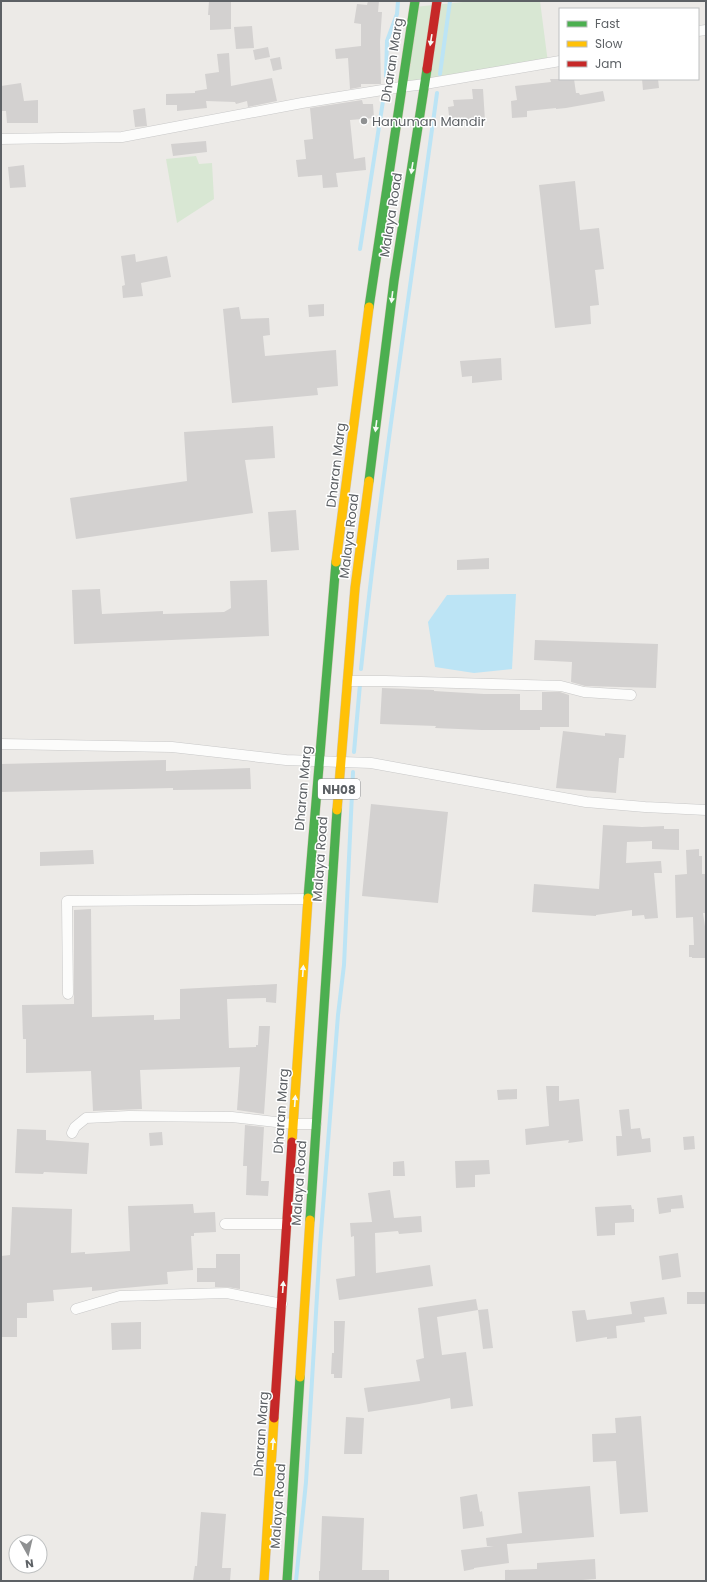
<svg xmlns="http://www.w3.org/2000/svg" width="707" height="1582" font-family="Poppins,sans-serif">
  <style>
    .green { fill: #d8e7d3 }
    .water { fill: #bce4f5 }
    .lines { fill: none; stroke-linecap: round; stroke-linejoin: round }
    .stream { stroke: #bce4f5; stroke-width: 4 }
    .building { fill: #d3d1d0 }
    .street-casing { stroke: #c8c8c8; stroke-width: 11 }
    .fast-casing { stroke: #d3c7b6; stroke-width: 10 }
    .slow-casing { stroke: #d3c7b6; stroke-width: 10 }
    .jam-casing { stroke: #d3c7b6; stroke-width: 10 }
    .street { stroke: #fcfcfb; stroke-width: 10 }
    .fast { stroke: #4caf50; stroke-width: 9 }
    .slow { stroke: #ffc107; stroke-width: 9 }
    .jam { stroke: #c62828; stroke-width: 9 }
    .oneway { fill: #f6fbf6 }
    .poi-dot { fill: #8f9192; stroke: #fff; stroke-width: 1.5 }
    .labels { text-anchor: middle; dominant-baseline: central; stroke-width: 3; stroke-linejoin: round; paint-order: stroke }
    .shield { fill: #fff; stroke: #8e9093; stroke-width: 1 }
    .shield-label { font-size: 12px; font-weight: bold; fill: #5d6165 }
    .street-label { font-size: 13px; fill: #5d6165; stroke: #fff }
    .poi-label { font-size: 13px; fill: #5d6165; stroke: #fff; text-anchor: start }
  </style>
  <rect width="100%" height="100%" fill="#eceae7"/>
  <!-- green -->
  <path class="green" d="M473,1H540L548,63L401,87L414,7Z
    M196,156L199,164L212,163L214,199L177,223L166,159Z"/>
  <!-- water -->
  <path class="water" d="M516,594L512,669L474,673L435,667L428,622L447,595Z"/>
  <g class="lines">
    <!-- stream -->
    <path class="stream" d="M440,74L450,1
      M386,76L387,41L397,14L398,1
      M360,249L383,101
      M361,669C381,477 411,285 437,93
      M354,752L360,684
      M296,1581L306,1482L320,1245L338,1015L344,965L353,772"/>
  </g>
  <!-- building -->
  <path class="building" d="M209,1H231V29L210,30V15H208Z
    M368,1H379L378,12H382L380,42L381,84H361V87L350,89L348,58L336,59L335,49L361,46V24L354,23L357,4L367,5Z
    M252,26L254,48L236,49L234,27Z
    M268,47L270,57L255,60L253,50Z
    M229,53L231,86L272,78L277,101L248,107L247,101L236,104L235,102L206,101L207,108L177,111V105H166V94L195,93V91L207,89L205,74L219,72L217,54Z
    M280,57L282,69L273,71L270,59Z
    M550,79H574L576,93H579L580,95L603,91L605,101L566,108L556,109V108L527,111V117L512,118L511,101L517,100L515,86L551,82Z
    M642,79H658L659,88L643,90Z
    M21,83L24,101L38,100V123H7L6,111H2L1,86Z
    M472,89H483L485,121L450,124L448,107L454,106L453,100L473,99Z
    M362,100L363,104H373L374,118L350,120L354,159L365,157L366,170L336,173L338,187L323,188L322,175L298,177L296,160L306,159L304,140L313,139L310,108Z
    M145,108L147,126L135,127L133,110Z
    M206,141L207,152L173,156L171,144Z
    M24,165L26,187L10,188L8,167Z
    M575,181L580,230L599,228L604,269L595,270L599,305L590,306L591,324L555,328L539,185Z
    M135,254L136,262L167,256L171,277L141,283L143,296L123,298L122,286L125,285L121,256Z
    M324,304V316L309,317L308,305Z
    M239,307L241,319L269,318L270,335L263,336L265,356L336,350L338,386L317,388L318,395L232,403L223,309Z
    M501,358L502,380L472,383V376L462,377L460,361Z
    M273,426L275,458L245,460L253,513L76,539L70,498L187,481L184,432Z
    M296,510L299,550L271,552L268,512Z
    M489,558V569L457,570V560Z
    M267,580L269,636L74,644L72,590L100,589L102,614L163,611V614L224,612L231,608L230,581Z
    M535,640L658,644L656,688L585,686L571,682L572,662L534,660Z
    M382,688L434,690V691L484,694H520V710H542V692H560L569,695V727H540V730H482L435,728L436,726L380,724Z
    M563,731L605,736V733L626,735L624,758H619L616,793L556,788Z
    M166,760V771L250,768L251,789L173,790V788L1,792V764Z
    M371,804L448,812L438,903L362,896Z
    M603,825L642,827L664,826V829H679V850L652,849V841L627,842L626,863L661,861L662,873H654L658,918L645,919L644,915L632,916V910L596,915V916L532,912L534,884L599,889Z
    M699,849V856H702V874H706V913H703L706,933V958H692V957H689V945H694L693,917L676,918L675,875L687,874L686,850Z
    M93,850L94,864L40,866V852Z
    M91,909L92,1017L154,1015V1020L180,1019V989L277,984L276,1003L266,1002V998L227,999L229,1048L256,1047V1045H258L259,1026H270L264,1114L237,1110L240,1067L140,1070L142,1109L93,1111L91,1071L26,1073V1039H23L22,1005L74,1004V910Z
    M546,1086H559V1101L579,1099L583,1141L568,1143L569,1140L526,1145L525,1129L549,1126Z
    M517,1089V1099L498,1100L497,1090Z
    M629,1109L631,1129L640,1128L642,1139L650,1138L651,1152L617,1156L616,1136H622L619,1110Z
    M245,1125L264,1127L261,1181H269L268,1196L246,1195L247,1166H243Z
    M17,1129L46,1130V1140L89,1143L87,1174L44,1172L43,1174L15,1173Z
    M162,1132L163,1145L150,1146L149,1133Z
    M694,1136L695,1149L684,1150L683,1137Z
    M489,1160L490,1174L475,1175V1187L456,1188L455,1161Z
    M404,1161L405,1176H393V1162Z
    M390,1190L394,1218L421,1216L422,1232L399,1234L398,1231L375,1233L376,1273L430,1265L433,1286L339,1300L336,1279L355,1276L354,1236L351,1237L350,1223L372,1222L368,1193Z
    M682,1195L684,1208L671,1209V1212L659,1214L657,1198Z
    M193,1204L194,1213L215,1212L216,1232L194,1233V1236H191L193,1270L167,1272L168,1284L92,1291V1287L53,1290L54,1301L27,1303V1318H17V1337H1V1256L10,1255L12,1207L72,1209L71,1253L85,1252V1254L130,1251L128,1206Z
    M631,1205L632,1209H634V1222L615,1223V1235L597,1236L595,1207Z
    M678,1253L681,1277L662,1280L659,1256Z
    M216,1254H240V1289L227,1287H215V1282H197V1268H216Z
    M687,1292H706V1304H687Z
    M664,1297L667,1314L644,1317L645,1322L616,1326L617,1338L607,1339V1337L576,1342L572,1311L585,1310L587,1320L632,1314L630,1302Z
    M476,1299L478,1310L437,1317L442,1355L466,1352L473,1406L451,1409L450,1398L419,1404L368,1412L364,1388L420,1381L416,1360L424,1358L418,1308Z
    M488,1309L493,1348L483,1349L478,1310Z
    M334,1321H345L342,1378H334V1374H331L332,1353H334Z
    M141,1322V1349L112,1350L111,1323Z
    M641,1416L648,1512L620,1514L616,1461L593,1462L592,1434L616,1433L615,1418Z
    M346,1417L364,1418L362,1454H344Z
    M590,1486L594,1537L507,1544L509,1563L474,1568V1569L464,1571L461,1550L494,1546H487L486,1538L522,1533L518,1492Z
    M477,1494L480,1512L482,1511L484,1526L463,1529L460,1497Z
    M201,1512L226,1514L222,1568H231L230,1581H193L195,1566H197Z
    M322,1516L364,1518L362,1570H389V1581H319V1571H320Z
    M595,1559L596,1579L568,1581H505V1570L537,1569V1563Z"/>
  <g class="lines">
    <defs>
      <path id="street" d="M698,31L706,30
        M1,139L122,137L302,103L401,87L425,84L560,61
        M348,681H385L561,686L584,692L631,695
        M1,744L172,747L286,760L371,763L586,802L645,807L706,810
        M68,994L67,901L307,899
        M72,1133L75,1127L86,1118L129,1116L232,1117L293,1124H316
        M225,1224H287
        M76,1309L120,1296L227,1293L282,1304"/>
      <path id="fast" d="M369,307L415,1
        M369,481L394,281L427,69
        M308,898L336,562
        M310,1220L337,810
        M287,1581L300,1377"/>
      <path id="slow" d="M336,562L369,307
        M337,810L355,588L369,481
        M292,1142L308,898
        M300,1377L310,1220
        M264,1581L274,1418"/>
      <path id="jam" d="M427,69L437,1
        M274,1418L292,1142"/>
    </defs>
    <!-- street casing -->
    <use href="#street" class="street-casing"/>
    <!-- fast casing -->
    <use href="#fast" class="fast-casing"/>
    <!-- slow casing -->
    <use href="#slow" class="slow-casing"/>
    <!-- jam casing -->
    <use href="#jam" class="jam-casing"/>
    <!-- street -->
    <use href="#street" class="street"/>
    <!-- fast -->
    <use href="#fast" class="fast"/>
    <!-- slow -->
    <use href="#slow" class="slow"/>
    <!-- jam -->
    <use href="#jam" class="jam"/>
  </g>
  <!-- one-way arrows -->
  <defs><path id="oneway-solid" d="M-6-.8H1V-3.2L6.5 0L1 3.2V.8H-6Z"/></defs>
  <g class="oneway">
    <use href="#oneway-solid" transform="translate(431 40) rotate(99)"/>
    <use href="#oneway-solid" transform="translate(412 168) rotate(99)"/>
    <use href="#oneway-solid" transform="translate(392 297) rotate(97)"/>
    <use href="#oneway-solid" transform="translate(376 426) rotate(97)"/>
    <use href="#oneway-solid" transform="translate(303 971) rotate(-86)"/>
    <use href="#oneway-solid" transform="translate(295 1101) rotate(-86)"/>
    <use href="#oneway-solid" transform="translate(283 1287) rotate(-86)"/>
    <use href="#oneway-solid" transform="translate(273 1444) rotate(-86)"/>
  </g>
  <!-- markers -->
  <circle class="poi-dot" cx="364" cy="121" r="4"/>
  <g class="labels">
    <!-- shield labels -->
    <rect class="shield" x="318" y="779" width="42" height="20" rx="3"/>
    <g class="shield-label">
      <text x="339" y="789">NH08</text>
    </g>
    <!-- street labels -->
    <g class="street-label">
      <text transform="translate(392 60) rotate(-81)">Dharan Marg</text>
      <text transform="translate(391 215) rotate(-81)">Malaya Road</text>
      <text transform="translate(336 465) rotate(-83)">Dharan Marg</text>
      <text transform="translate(349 536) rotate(-83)">Malaya Road</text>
      <text transform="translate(303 788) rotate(-85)">Dharan Marg</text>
      <text transform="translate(320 859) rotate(-86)">Malaya Road</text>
      <text transform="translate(281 1111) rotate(-86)">Dharan Marg</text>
      <text transform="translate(299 1183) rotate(-86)">Malaya Road</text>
      <text transform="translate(261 1434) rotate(-86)">Dharan Marg</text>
      <text transform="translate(278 1506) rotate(-86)">Malaya Road</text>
    </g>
    <!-- poi labels -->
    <g class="poi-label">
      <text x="372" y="121">Hanuman Mandir</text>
    </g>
  </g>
  <!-- border -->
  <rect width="707" height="1582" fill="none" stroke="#5d6165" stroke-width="4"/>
  <!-- legend -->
  <rect x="559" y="8" width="140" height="72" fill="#ffffff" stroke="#bec0c1"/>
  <rect x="567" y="21" width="20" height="6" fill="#4caf50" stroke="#bec0c1"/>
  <text x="595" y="28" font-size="12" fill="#5d6165">Fast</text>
  <rect x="567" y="41" width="20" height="6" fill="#ffc107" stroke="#bec0c1"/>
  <text x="595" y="48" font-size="12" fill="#5d6165">Slow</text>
  <rect x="567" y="61" width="20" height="6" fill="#c62828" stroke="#bec0c1"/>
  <text x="595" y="68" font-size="12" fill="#5d6165">Jam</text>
  <!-- north arrow -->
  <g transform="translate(28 1554) rotate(172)"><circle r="19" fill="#ffffff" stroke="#bec0c1"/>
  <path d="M0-3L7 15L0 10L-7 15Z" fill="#8f9192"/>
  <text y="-6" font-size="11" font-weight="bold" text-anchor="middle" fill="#5d6165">N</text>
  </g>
</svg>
